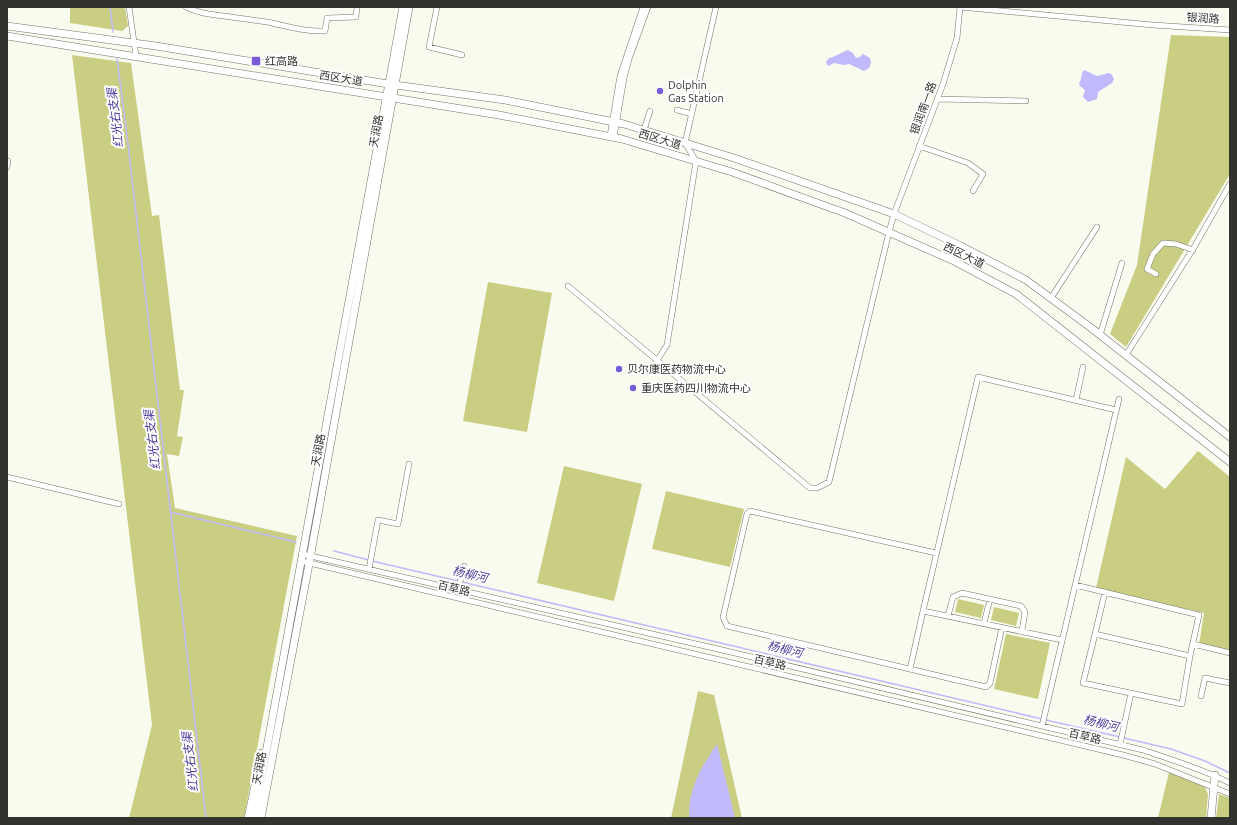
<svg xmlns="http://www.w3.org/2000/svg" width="1237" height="825" font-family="Ubuntu,'Noto Sans SC',sans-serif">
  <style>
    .green { fill: #c9ce83 }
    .water { fill: #c0b9fc }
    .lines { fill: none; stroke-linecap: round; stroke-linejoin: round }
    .stream { stroke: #c0b9fc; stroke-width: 1.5 }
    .minor-casing { stroke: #737469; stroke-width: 6 }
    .major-casing { stroke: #737469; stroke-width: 8 }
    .minor { stroke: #fff; stroke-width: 5 }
    .major { stroke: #fff; stroke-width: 7 }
    .poi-dot { fill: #765dd7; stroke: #fff; stroke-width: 1.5 }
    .labels { text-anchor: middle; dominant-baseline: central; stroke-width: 4; stroke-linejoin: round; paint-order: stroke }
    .street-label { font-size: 11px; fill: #32332e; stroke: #fff }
    .poi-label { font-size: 11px; fill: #32332e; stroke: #fff; text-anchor: start }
    .water-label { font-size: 12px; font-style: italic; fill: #54409f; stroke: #fff }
  </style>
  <rect width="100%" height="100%" fill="#f9fbef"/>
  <!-- green -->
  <path class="green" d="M70,7H125L128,26L122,31L70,23Z
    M1171,35L1230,37V174L1126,347L1110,334L1137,265Z
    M72,55L131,63L152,216L159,215L180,390H184L177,436L183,437L179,456L167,454L175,508L297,536L244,818H129L152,725Z
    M488,282L552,293L527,432L463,421Z
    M1198,451L1230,477V652L1199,645L1204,613L1096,588L1126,457L1165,489Z
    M564,466L642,484L614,601L537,583Z
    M666,491L744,509L730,567L652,549Z
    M958,599L984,605L981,618L955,612Z
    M994,607L1019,613L1016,626L991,620Z
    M1006,634L1050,643L1038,699L994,689Z
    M698,691L714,695L742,818H671Z
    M1169,772L1205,787L1208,794L1206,818H1158Z
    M1219,794L1230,798V818H1216Z"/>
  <!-- water -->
  <path class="water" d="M848,50L853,53L856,58L860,57L863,54L870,58L871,63L869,68L864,71L849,64L844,65L834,63L828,66L826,62L829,58C836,57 841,52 848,50Z
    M1084,70L1097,76L1109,73L1112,75L1114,79L1112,83L1098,92L1097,99L1088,102L1083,97L1085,90L1080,86L1079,83C1082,79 1081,73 1084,70Z
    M717,744L735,818H689C688,789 701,767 717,744Z"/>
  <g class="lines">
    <!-- stream -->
    <path class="stream" d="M110,7L113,32
      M117,59L126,127L206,818
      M170,512L296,542
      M334,551L369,560
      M372,561L458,581
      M462,582L1042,719
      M1046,720L1120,737
      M1124,738L1171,749L1205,761L1230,773"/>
    <defs>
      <path id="minor" d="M129,7L136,56
        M186,7C201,14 209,14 224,16C239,18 253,20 267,22C287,26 305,32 325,31L327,18L356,17L357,7
        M437,7L429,47L462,55
        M960,7L1153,25L1230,30
        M937,99L1026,101
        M677,110L692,114
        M644,130L650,111
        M610,136L620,76L643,7
        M614,137L624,78L629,59L648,7
        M919,146L968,163L983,174L973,191
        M7,167L8,161
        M1156,274L1147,269L1153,254L1163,243L1176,244L1193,250
        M568,286L810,488H817L829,482L889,232L894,214L943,84L957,38L960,7
        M1051,298L1097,227
        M1100,335L1122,263
        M1126,355L1193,249L1230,184
        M656,360L658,359L667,345L696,161L685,143L716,7
        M1076,400L1083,367
        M7,477L119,504
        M936,553L750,511L747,514L723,617L727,626L986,687L990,683L1002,627
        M302,554L718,649L1143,750C1173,760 1202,769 1230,783
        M301,561L1123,755L1155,764L1230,794
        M369,569L378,520L398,524L409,464
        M1075,585L1199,615L1190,656L1095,634L1105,592
        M458,590L464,566
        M948,616L953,597L962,593L1021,606L1025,612L1022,631
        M984,623L990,599
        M1095,634L1083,683L1182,704L1190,656
        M1062,640L923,611L978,377L1116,410
        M1193,644L1230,653
        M910,669L923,611
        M1201,696L1205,678L1230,683
        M1042,726L1119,399
        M1120,745L1131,693"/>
      <path id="major" d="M7,26L156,46L388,84L505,100L624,124L734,158L894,214L961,246L1026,280L1090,327L1230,437
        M7,36L499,115L622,139L732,172L845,213L952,260L1016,294L1230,462
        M248,818L262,753
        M254,818L403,7
        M261,818L309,564L409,7
        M1211,818L1215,775"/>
    </defs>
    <!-- minor casing -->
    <use href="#minor" class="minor-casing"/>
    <!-- major casing -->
    <use href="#major" class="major-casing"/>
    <!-- minor -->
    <use href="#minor" class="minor"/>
    <!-- major -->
    <use href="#major" class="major"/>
  </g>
  <!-- markers -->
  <g class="poi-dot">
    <rect x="251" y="56" width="10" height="10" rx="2"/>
    <circle cx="660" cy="91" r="4"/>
    <circle cx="619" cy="369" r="4"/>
    <circle cx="633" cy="388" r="4"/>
  </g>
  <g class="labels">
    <!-- street labels -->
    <g class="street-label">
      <text transform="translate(1203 18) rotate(4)">银润路</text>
      <text transform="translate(341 78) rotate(9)">西区大道</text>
      <text transform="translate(923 108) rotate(-70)">银润南一路</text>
      <text transform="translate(376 131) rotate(-80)">天润路</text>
      <text transform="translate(660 139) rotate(17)">西区大道</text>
      <text transform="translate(964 255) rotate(26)">西区大道</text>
      <text transform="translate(318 450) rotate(-80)">天润路</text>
      <text transform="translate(454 588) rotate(13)">百草路</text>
      <text transform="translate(770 662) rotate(13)">百草路</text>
      <text transform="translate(1085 736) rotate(13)">百草路</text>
      <text transform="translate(259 768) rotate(-80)">天润路</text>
    </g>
    <!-- poi labels -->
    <g class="poi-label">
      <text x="265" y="61">红高路</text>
      <text x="668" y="85">Dolphin<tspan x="668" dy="13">Gas Station</tspan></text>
      <text x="627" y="369">贝尔康医药物流中心</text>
      <text x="641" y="388">重庆医药四川物流中心</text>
    </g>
    <!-- water labels -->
    <g class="water-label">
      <text transform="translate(115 118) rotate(-97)">红光右支渠</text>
      <text transform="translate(152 440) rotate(-97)">红光右支渠</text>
      <text transform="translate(470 574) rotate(13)">杨柳河</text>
      <text transform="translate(785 649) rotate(13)">杨柳河</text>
      <text transform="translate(1101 723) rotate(13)">杨柳河</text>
      <text transform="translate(190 762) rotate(-97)">红光右支渠</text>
    </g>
  </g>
  <!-- border -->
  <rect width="1237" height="825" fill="none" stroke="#32332e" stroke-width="16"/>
</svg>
